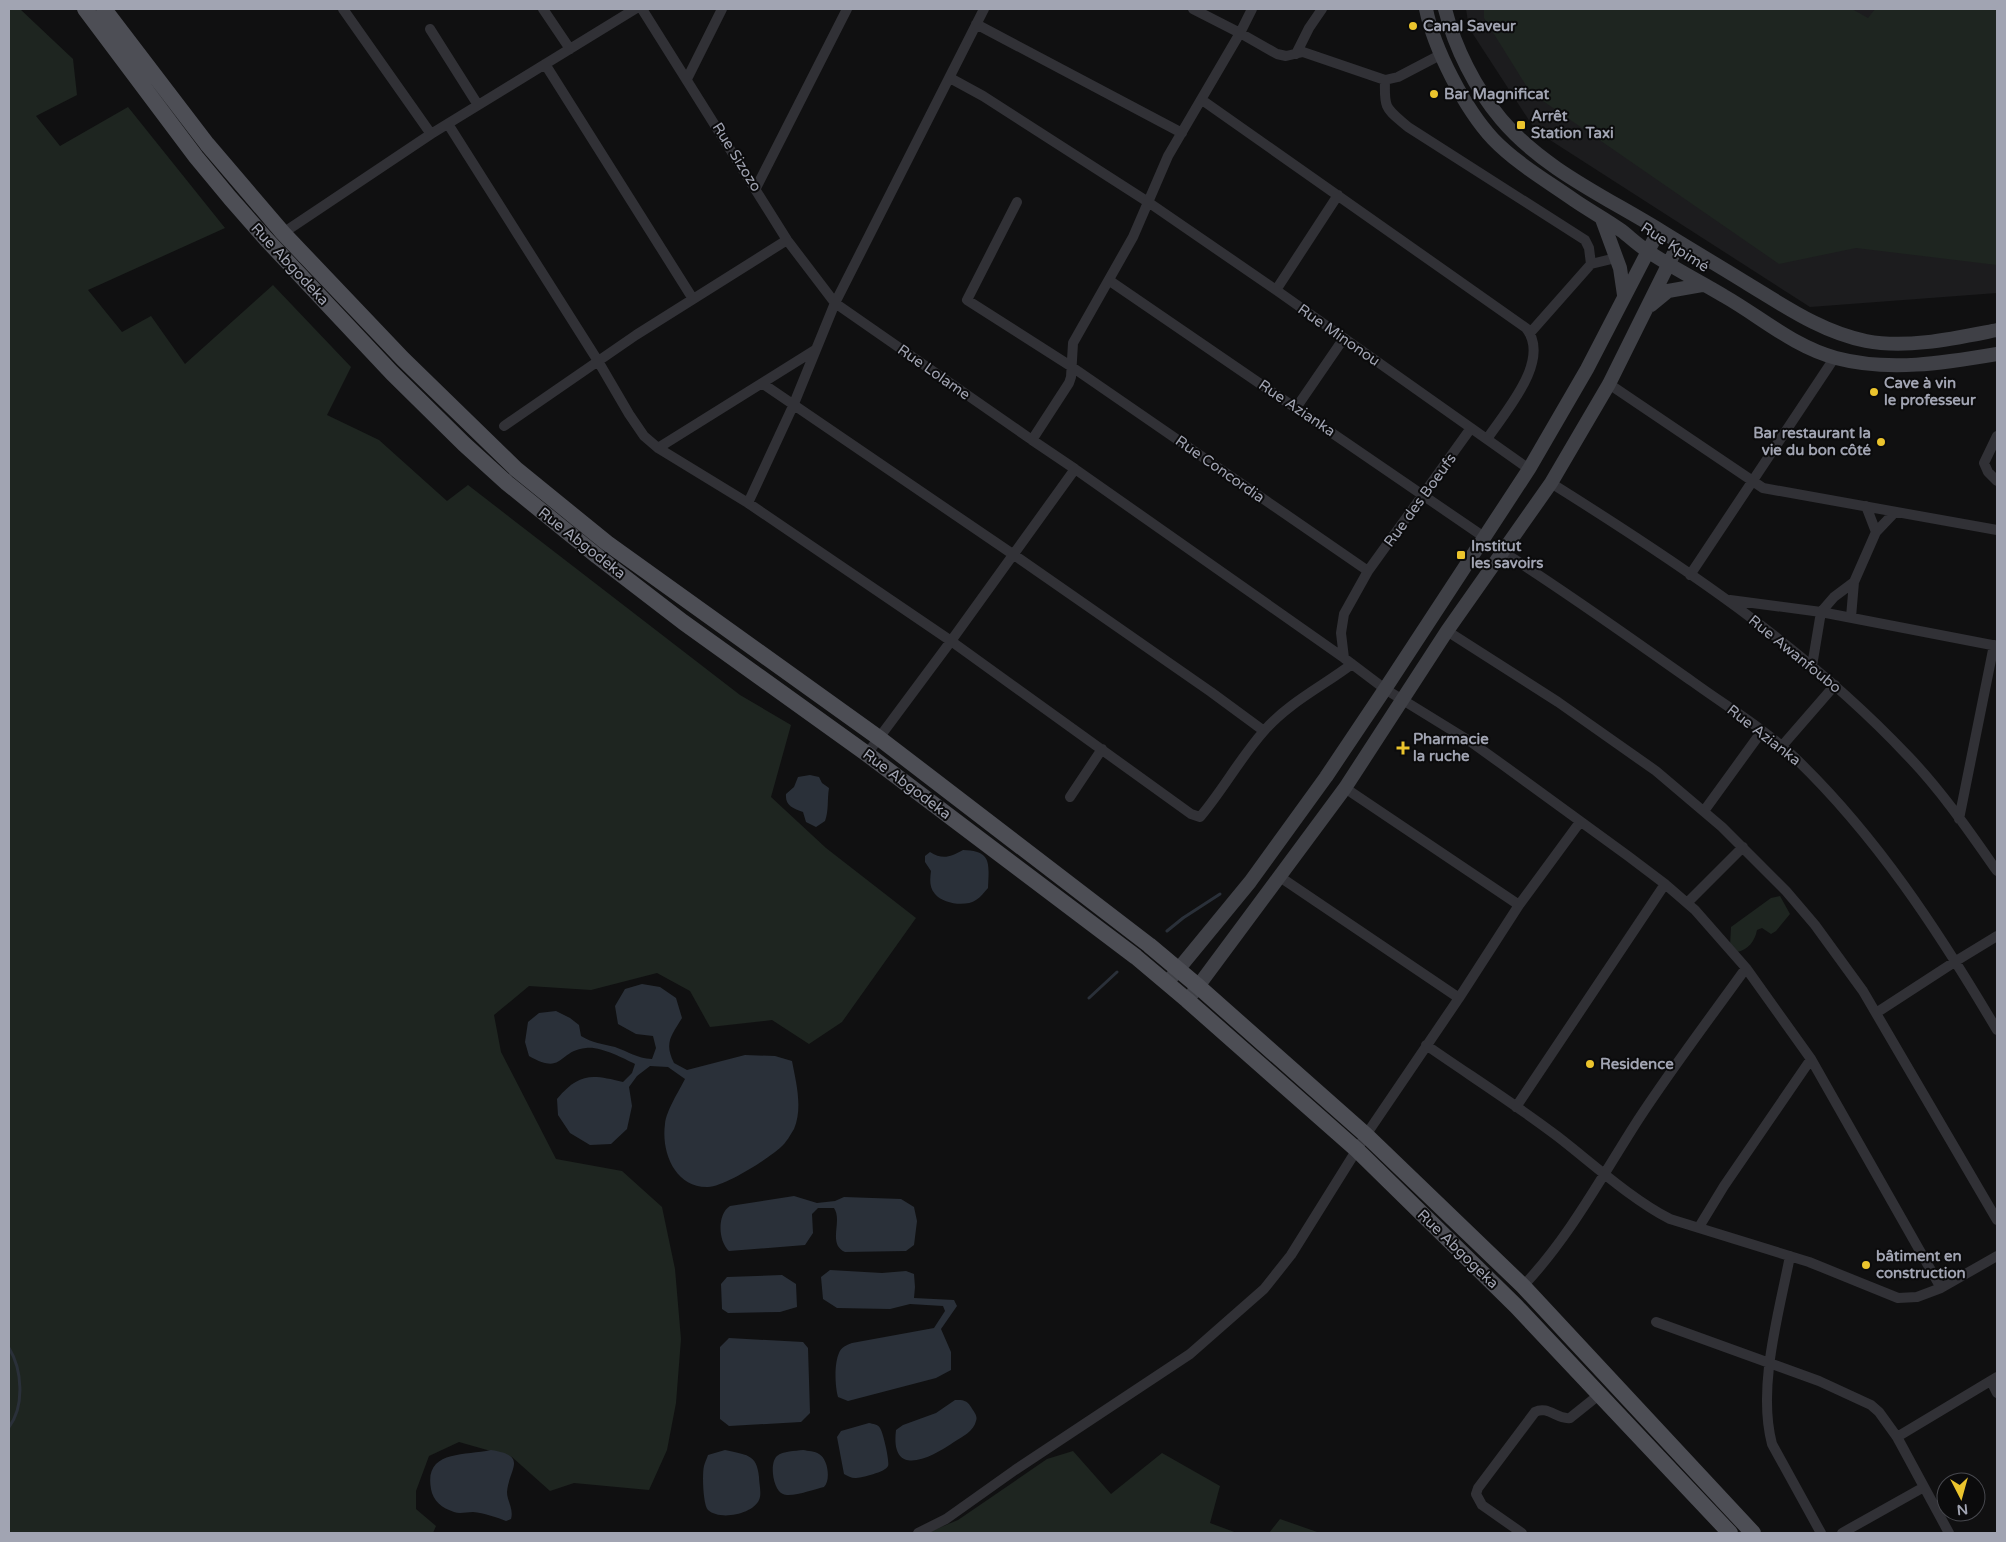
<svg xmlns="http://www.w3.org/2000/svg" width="2006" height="1542" font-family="'Varela Round',sans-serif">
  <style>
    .built { fill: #1c1c1e }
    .green { fill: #1e2520 }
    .water { fill: #2a3039 }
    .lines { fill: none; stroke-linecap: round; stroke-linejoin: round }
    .stream { stroke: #2a3039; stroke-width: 3 }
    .street { stroke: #313136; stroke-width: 10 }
    .secondary { stroke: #3f4046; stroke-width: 14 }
    .primary { stroke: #4d4e55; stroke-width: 16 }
    .poi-dot { fill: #ebc42d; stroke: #0b0b0c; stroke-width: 2 }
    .labels { text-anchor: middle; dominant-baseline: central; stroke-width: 4; stroke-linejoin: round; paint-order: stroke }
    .poi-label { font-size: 15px; font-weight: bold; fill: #a1a4b2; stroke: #0b0b0c; text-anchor: start }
    .street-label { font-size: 15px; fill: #a1a4b2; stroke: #0b0b0c }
  </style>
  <rect width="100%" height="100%" fill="#101011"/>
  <!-- built -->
  <path class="built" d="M1466,9H1997V293L1810,307L1536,131L1469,28Z"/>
  <!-- green -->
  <path class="green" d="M9,9H20L73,59L77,95L36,116L60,146L128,107L225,228L88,290L122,332L151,316L185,364L273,285L351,367L327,415L379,440L447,501L468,485L740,695L791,725L771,797L826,848L916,918L842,1022L809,1044L772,1020L710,1027L690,991L657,973L591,990L529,986L494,1015L501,1052L556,1159L622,1171L662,1207L675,1269L681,1339L676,1403L667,1450L649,1490L574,1483L550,1491L512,1457L459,1442L429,1456L416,1491V1509L436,1526L433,1533H9Z
    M1484,9H1852L1868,18L1875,9H1997V265L1856,248L1779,264L1530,92L1484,18Z
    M1780,896L1790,914L1776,931L1771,934L1762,928L1757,930C1755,941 1748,950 1737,952L1730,946L1731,927L1771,898Z
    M1073,1451L1111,1494L1162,1453L1220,1486L1210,1523L1237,1533H927L958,1520L1047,1459Z
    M1280,1519L1320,1533H1269Z"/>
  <!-- water -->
  <path class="water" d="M810,775L819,777L822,783L829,788C827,800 829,810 825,821L816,827L806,822L803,812C793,808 785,806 786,794L794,787L798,777Z
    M963,850C992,851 989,863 988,888C984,892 981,897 976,900C966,907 943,904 935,894C929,887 930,879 931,871L925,862V856L930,852C943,860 950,857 963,850Z
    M642,984L660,987L676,998L682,1018C671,1036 664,1043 674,1063L687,1070L745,1055L775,1056L792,1061C796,1082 803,1108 794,1129C791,1134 786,1143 781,1147C768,1159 725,1186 708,1187C675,1188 661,1152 665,1124C666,1111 679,1091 685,1079L668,1067L650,1066L637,1076L629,1087L632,1106L627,1129L611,1144L590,1145L570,1133L558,1115L557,1099C579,1073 591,1074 623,1082L632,1073L635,1064C623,1058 600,1046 586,1048C557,1051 564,1076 529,1056L525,1042L528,1022L539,1013L556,1011L570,1018L579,1025L581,1036C592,1043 603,1044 615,1047C629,1052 636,1058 652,1059L656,1048L653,1036L636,1034L618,1024L615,1006L625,989Z
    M794,1196L817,1203L835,1201L844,1197L901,1199L914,1207L917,1221L914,1245L906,1251L845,1252C827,1244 843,1221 834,1208H818L812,1214L813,1233L805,1245L729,1251C718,1241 717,1214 730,1206Z
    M830,1270L882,1273L906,1271L914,1274L915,1287L914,1298L954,1300L957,1306L941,1329L951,1352V1370L936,1378L848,1401L838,1397C835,1386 834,1364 839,1353C841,1347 847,1345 852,1343L934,1328L945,1311L943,1306L910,1304L890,1309L837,1308L823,1299L821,1277Z
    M782,1275L796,1284L797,1307L780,1312L728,1313L722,1309L721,1284L727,1277Z
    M729,1338L803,1342L808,1348L810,1413L801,1422L729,1426L720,1419V1347Z
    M955,1400C963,1400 967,1400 971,1407C974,1412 978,1416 976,1421C974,1431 962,1437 954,1442C931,1458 890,1479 896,1430L903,1425L936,1413Z
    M869,1423C873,1424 878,1424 880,1428C883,1432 890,1462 888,1466C886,1472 861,1478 855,1478C851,1478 848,1476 844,1474L837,1437L841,1431Z
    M491,1450C529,1456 509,1468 507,1492C507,1501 514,1509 511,1519L506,1521C496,1517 484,1513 473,1512C466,1512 460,1514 454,1512C442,1508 433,1501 431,1489C424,1450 463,1456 491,1450Z
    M725,1450C745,1455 757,1453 759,1477C759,1484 762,1494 759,1500C753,1514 720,1521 708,1510C703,1505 702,1474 704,1466C705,1462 707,1458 708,1455Z
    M803,1450C808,1451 815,1451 819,1454C828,1459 831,1480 824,1487C815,1489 791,1498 783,1494C773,1490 769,1463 777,1456C783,1451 795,1451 803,1450Z"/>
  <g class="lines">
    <!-- stream -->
    <path class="stream" d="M1167,931L1183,918L1220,894
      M1089,998L1117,972
      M9,1348C22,1369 25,1406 9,1427"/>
    <!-- street -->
    <path class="street" d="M343,9L431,134
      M543,9L570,49
      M642,9L787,240L835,303L1032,440
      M1193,9L1240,33L1277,54L1286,56L1303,52L1385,80L1398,77L1442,54
      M976,24L1182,133
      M430,29L478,105
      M1296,54L1309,28L1322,9
      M545,64L693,299
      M950,78L983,96L1148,202L1276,290L1529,469
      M687,79L722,9
      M1385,80C1384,110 1386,108 1408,127L1585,240L1589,248L1591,264L1530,333
      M1202,100L1526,328C1552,360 1505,412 1487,439
      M448,124L598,361L629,414L644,436L658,448L748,503L951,641L1191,814L1200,817C1223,790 1240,758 1264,731C1288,703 1323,686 1352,664
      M756,188L847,9
      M1017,202L967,300L1072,367L1368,571
      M283,233L431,134L635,9
      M1591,264L1616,258
      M1110,281L1484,537
      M1276,290L1338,195
      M763,384L1014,555L1211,692L1264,731
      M1609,384L1763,488L1997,530
      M1296,408L1344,338
      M504,426L636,335L787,240
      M1997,436L1984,463L1988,472L1997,481
      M658,448L815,350
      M1075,469L1344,658L1385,689L1471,742L1503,765L1628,856L1665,884L1695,910L1746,968L1811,1059L1941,1288
      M1551,483C1677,562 1804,646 1907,755C1941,790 1969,831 1997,871
      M748,503L793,406L835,303L984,9
      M1866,506L1876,532
      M1503,552C1568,593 1630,638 1693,682C1726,706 1763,728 1793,756C1876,835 1939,932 1997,1030
      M1690,575L1835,357
      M1730,600L1821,612L1997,646
      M1851,617L1854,582
      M1447,631L1558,702L1656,771L1722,827L1786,891L1815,925L1863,991L1997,1220
      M1344,658L1341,633L1344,614L1368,571L1471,428
      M1812,666L1821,612L1834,597L1854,582L1876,532L1895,512
      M1782,746L1835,685
      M867,754L951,641L1075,469L1032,440L1069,383L1071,377L1073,343L1133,237L1168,156L1240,33L1252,9
      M1345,788L1519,905
      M1070,797L1102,749
      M1704,811L1762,731
      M1959,819L1994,645
      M1280,877L1459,998
      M1688,902L1743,847
      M1876,1013L1956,961L1997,936
      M1426,1045C1469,1075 1515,1104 1557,1136C1592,1163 1631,1199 1670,1219L1809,1262L1898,1298L1917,1297L1941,1288L1997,1256
      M1516,1107L1665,884
      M1699,1227L1724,1186L1811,1059
      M1790,1256C1779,1313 1757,1387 1772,1444L1821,1533
      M1523,1286C1569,1238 1602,1176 1638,1120C1672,1068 1710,1018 1746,968
      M1656,1322L1819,1381L1871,1405L1879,1412L1897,1437L1949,1533
      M1991,1381L1997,1393
      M1897,1437L1997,1377
      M918,1533L946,1519L1015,1470L1190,1354L1264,1289L1291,1255L1366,1135L1459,998L1519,905L1580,822
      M1522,1533L1482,1505L1476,1494L1478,1488L1535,1412C1548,1405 1557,1420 1570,1418L1600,1394
      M1842,1533L1924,1487"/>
    <!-- secondary -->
    <path class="secondary" d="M1426,9C1434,49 1465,109 1493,139C1516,163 1547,181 1574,200C1590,211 1607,220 1622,231C1631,238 1639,246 1649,252C1673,268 1699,281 1724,296C1761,317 1794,347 1836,358C1889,372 1944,363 1997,354
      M1445,9C1455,48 1475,88 1501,119C1543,169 1606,197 1661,231C1690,249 1719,266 1748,284C1786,307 1822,332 1866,341C1908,349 1956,338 1997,330
      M1602,219L1620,268L1624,295
      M1651,305L1668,291L1702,285
      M1167,983L1250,882L1326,777L1385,689L1529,469L1587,369L1659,230
      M1193,993L1345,788L1447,631L1551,483L1609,384L1679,243"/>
    <!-- primary -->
    <path class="primary" d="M85,9L196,157L230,198L266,239L392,373L464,444L507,483L597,556L683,622L867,754L1136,957L1187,1000L1357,1150L1516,1306L1730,1533
      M104,9L207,144L283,233L403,359L516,469L607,543L879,738L1149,945L1199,987L1366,1135L1523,1286L1753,1533"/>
  </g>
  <!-- markers -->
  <g class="poi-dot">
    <circle cx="1413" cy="26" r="5"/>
    <circle cx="1434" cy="94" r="5"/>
    <rect x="1516" y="120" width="10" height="10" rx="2.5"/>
    <circle cx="1874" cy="392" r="5"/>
    <circle cx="1881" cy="442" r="5"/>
    <rect x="1456" y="550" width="10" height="10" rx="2.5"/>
    <path d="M1400.5 740.5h5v5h5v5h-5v5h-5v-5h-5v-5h5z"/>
    <circle cx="1590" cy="1064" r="5"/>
    <circle cx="1866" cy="1265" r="5"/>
  </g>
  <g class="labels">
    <!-- poi labels -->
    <g class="poi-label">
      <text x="1423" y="26">Canal Saveur</text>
      <text x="1444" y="94">Bar Magnificat</text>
      <text x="1531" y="116">Arrêt<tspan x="1531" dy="17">Station Taxi</tspan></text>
      <text x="1884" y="383">Cave à vin<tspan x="1884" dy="17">le professeur</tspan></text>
      <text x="1871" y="433" text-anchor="end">Bar restaurant la<tspan x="1871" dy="17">vie du bon côté</tspan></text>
      <text x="1471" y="546">Institut<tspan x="1471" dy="17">les savoirs</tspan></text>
      <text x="1413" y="739">Pharmacie<tspan x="1413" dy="17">la ruche</tspan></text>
      <text x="1600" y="1064">Residence</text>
      <text x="1876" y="1256">bâtiment en<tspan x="1876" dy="17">construction</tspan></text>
    </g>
    <!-- street labels -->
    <g class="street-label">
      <text transform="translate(737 157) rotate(58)">Rue Sizozo</text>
      <text transform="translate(1675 247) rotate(33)">Rue Kpimé</text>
      <text transform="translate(290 264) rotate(47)">Rue Abgodeka</text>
      <text transform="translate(1339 335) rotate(35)">Rue Minonou</text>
      <text transform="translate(934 372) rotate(35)">Rue Lolame</text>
      <text transform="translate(1297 408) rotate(34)">Rue Azianka</text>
      <text transform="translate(1220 469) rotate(35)">Rue Concordia</text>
      <text transform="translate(1420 500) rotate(-54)">Rue des Boeufs</text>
      <text transform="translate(582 543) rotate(38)">Rue Abgodeka</text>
      <text transform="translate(1795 654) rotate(39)">Rue Awanfoubo</text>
      <text transform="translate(1764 735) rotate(38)">Rue Azianka</text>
      <text transform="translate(907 784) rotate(37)">Rue Abgodeka</text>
      <text transform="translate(1458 1249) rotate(44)">Rue Abgogeka</text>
    </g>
  </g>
  <!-- border -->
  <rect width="2006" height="1542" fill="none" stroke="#a1a4b2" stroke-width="20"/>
  <!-- north arrow -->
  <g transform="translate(1961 1497) rotate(174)"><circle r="24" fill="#0b0b0c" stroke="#47484e"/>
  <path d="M0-4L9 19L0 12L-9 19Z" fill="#ebc42d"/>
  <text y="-8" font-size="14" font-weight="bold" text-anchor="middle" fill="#a1a4b2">N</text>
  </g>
</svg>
